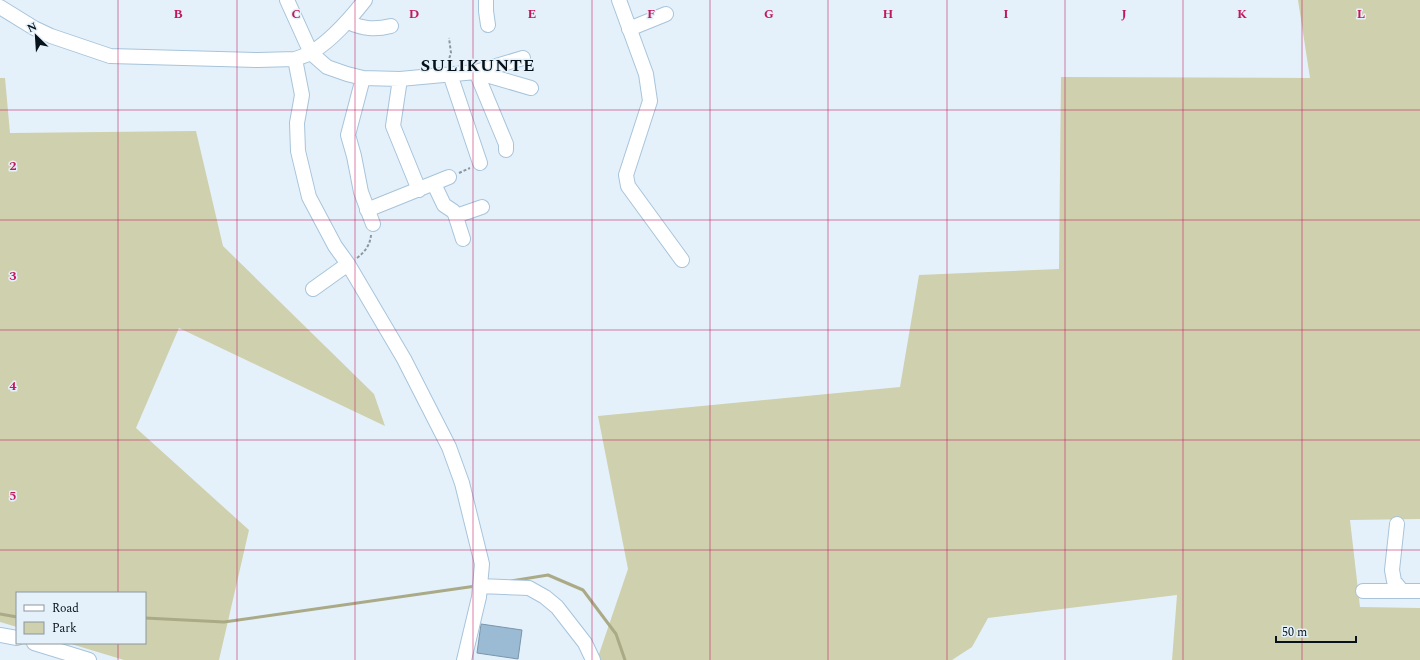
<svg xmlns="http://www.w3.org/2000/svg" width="1420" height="660" font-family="Spectral,serif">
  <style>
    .green { fill: #cfd0ad }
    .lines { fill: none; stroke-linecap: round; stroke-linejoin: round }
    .stream { stroke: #aaaa87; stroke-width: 3 }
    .building { fill: #9bbad3; stroke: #7a95ab }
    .minor-casing { stroke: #a7c4db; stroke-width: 16 }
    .path { stroke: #8c97a0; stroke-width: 2; stroke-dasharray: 3 2; stroke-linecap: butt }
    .minor { stroke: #fff; stroke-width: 14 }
    .grid { fill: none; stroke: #c2185b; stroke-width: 1; stroke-opacity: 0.55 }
    .labels { text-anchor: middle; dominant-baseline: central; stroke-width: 3; stroke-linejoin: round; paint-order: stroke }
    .district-label { font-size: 17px; font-weight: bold; letter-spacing: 1px; fill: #071119; stroke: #e5f1fa }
    .grid-label { font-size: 13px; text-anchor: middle; font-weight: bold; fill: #c2185b; stroke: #e5f1fa; stroke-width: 3; stroke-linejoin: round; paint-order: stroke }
  </style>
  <rect width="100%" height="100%" fill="#e5f1fa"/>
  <!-- green -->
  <path class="green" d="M1298,0H1420V519L1350,520L1360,607L1420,608V660H1172L1177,595L988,618L972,647L952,660H597L628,569L598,416L900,387L919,275L1059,269L1061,77L1310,78Z
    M0,78H5L10,133L196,131L223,246L374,394L385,426L179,328L136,428L249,530L219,660H124L68,643H145V593H17V627L0,622Z"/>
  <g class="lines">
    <!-- stream -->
    <path class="stream" d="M511,581L548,575L583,590L616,634L625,660
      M0,614L17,617
      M145,618L224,622L476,586"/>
  </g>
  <!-- building -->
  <path class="building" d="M481,624L522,630L518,659L477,653Z"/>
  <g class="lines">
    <defs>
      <path id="minor" d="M287,0L311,53L327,67L347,74L363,78L400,79L476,72L531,88
        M365,0C350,19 333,39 312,52C307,55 301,57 295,59L302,95L297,123L298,151L309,197L335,246L348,264L404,359L449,447L462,483L482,564L479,597L464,660
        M486,0V11L488,25
        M619,0L646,74L650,101L626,175L628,186L682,260
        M0,7L34,28L51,36L110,56L258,60L295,59
        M348,22C363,29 375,30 391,26
        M629,29L666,14
        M450,74L480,163
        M363,78L348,135L354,156L361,192L373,224
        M400,79L393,126L419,190
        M506,150V144L476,72L523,58
        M434,184L444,205L453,211L455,214L463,239
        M367,210L449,177
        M456,216L482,207
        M313,289L348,264
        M1397,524L1392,570L1394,581L1402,591
        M480,586L529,588L545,597L557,607L585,643L593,660
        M1363,591H1420
        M0,635L17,638
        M34,643L89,660"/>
    </defs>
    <!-- minor casing -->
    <use href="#minor" class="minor-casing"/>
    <!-- path -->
    <path class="path" d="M449,63V59L451,53L449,38
      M459,173L470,168
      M357,258C365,252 370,245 371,235"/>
    <!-- minor -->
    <use href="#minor" class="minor"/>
  </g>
  <!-- grid -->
  <path class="grid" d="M118,0V593M237,0V660M355,0V660M473,0V660M592,0V660M710,0V660M828,0V660M947,0V660M1065,0V660M1183,0V660M1302,0V660M0,110H1420M0,220H1420M0,330H1420M0,440H1420M0,550H1420M118,643V660"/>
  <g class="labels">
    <!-- district labels -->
    <g class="district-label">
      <text x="478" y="66">SULIKUNTE</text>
    </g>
  </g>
  <g class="grid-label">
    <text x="178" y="18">B</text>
    <text x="296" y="18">C</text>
    <text x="414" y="18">D</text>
    <text x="532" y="18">E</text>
    <text x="651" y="18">F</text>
    <text x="769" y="18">G</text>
    <text x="888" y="18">H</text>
    <text x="1006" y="18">I</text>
    <text x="1124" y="18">J</text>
    <text x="1242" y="18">K</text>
    <text x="1361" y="18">L</text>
    <text x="13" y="170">2</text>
    <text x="13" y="280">3</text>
    <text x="13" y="390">4</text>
    <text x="13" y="500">5</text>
  </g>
  <!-- legend -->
  <rect x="16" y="592" width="130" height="52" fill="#e5f1fa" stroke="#8c97a0"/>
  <rect x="24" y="605" width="20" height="6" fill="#ffffff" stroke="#8c97a0"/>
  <text x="52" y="612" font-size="12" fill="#071119">Road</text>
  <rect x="24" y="622" width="20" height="12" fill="#cfd0ad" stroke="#8c97a0"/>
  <text x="52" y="632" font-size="12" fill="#071119">Park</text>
  <!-- north arrow -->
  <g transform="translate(36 36) rotate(335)" stroke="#e5f1fa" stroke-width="3" paint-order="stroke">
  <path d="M0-3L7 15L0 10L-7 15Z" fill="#071119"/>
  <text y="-6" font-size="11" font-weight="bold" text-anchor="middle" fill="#071119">N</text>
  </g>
  <!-- scale -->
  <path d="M1276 636v6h80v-6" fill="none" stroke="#071119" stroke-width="2"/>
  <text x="1282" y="636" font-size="12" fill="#071119" stroke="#e5f1fa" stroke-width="3" paint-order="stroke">50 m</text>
</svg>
